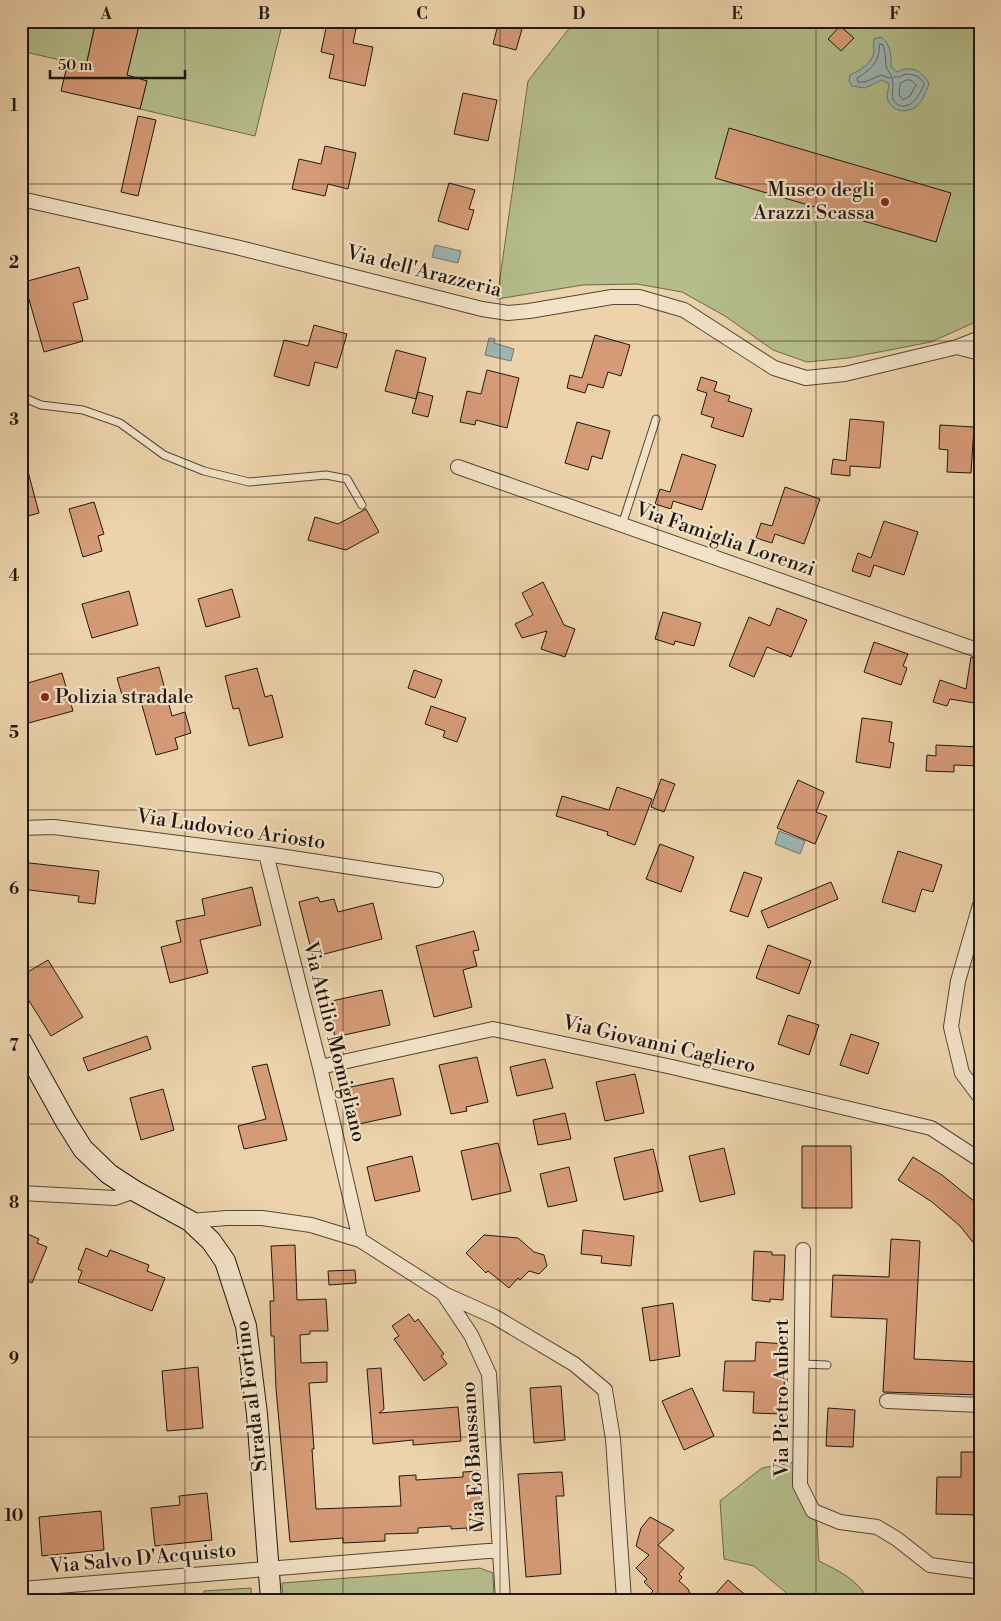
<svg xmlns="http://www.w3.org/2000/svg" width="1001" height="1621" font-family="'Libre Bodoni',serif">
  <style>
    .green { fill: #b4bd8b; stroke: #6a6a4d }
    .water { fill: #9cb6b3; stroke: #6a7771 }
    .lines { fill: none; stroke-linecap: round; stroke-linejoin: round }
    .shore { stroke: #5e6761; stroke-width: 1 }
    .building { fill: #d59b77; stroke: #20180f }
    .lane-casing { stroke: #534736; stroke-width: 9 }
    .street-casing { stroke: #534736; stroke-width: 16 }
    .secondary-casing { stroke: #20180f; stroke-width: 22 }
    .lane { stroke: #f3e2c8; stroke-width: 7 }
    .street { stroke: #f3e2c8; stroke-width: 14 }
    .secondary { stroke: #f3e2c8; stroke-width: 20 }
    .grid { fill: none; stroke: #20180f; stroke-width: 1; stroke-opacity: 0.55 }
    .poi-dot { fill: #8f2418; stroke: #f3e2c8; stroke-width: 2 }
    .labels { text-anchor: middle; dominant-baseline: central; stroke-width: 4.5; stroke-linejoin: round; paint-order: stroke }
    .poi-label { font-size: 20px; fill: #20180f; stroke: #f3e2c8; text-anchor: end }
    .street-label { font-size: 20px; fill: #20180f; stroke: #f3e2c8 }
    .neatline { fill: none; stroke: #20180f; stroke-width: 2 }
    .grid-label { font-size: 16px; text-anchor: middle; font-weight: bold; fill: #20180f }
  </style>
  <rect width="100%" height="100%" fill="#ecd3ab"/>
  <filter id="stains"><feTurbulence type="fractalNoise" baseFrequency=".004" numOctaves="4"/><feColorMatrix values="0 0 0 0 .2 0 0 0 0 .09 0 0 0 0 .02 0 0 0 .5 -.17"/></filter>
  <radialGradient id="worn" r=".72"><stop offset=".6" stop-color="#630" stop-opacity="0"/><stop offset="1" stop-color="#630" stop-opacity=".3"/></radialGradient>
  <!-- green -->
  <path class="green" d="M42,21H88L95,23L86,66L21,51V30Z
    M140,21H176L204,28L206,21H283L255,136L140,109L147,81L127,75Z
    M575,21H980V320L931,342L848,358L807,362L773,350L725,316L682,292L637,284L583,285L497,299L528,81Z
    M801,1461L817,1525L819,1561C837,1570 859,1580 868,1600H791L790,1596L754,1566L724,1559L720,1501L762,1468Z
    M480,1568L493,1573L494,1600H283L282,1583Z
    M251,1588L252,1600H204V1591Z"/>
  <!-- water -->
  <path class="water" d="M881,37C891,44 891,55 891,67L897,72C911,65 922,70 929,84C926,91 923,100 918,105C907,115 889,112 887,96C887,93 889,88 889,84L882,80L865,88L852,86L849,81L850,75C860,70 872,64 874,52C874,47 873,44 874,39Z
    M435,245L461,251L458,263L432,257Z
    M489,338L495,339L494,343L514,349L511,361L485,355Z
    M779,831L805,841L800,854L775,844Z"/>
  <g class="lines">
    <!-- shore -->
    <path class="shore" d="M880,44L883,45C886,53 885,58 886,66C887,71 891,73 892,77L889,78L881,75L865,82H858L857,78C867,72 877,65 879,52C879,49 879,47 880,44Z
      M906,74C914,74 921,77 924,84C920,94 911,111 898,105C895,102 895,103 893,99C891,92 895,86 892,79L894,77H899Z
      M907,80H911L916,85L910,96L903,100L899,95L900,84Z"/>
  </g>
  <!-- building -->
  <path class="building" d="M96,21H140L127,75L147,81L140,109L61,91L68,62L86,66Z
    M499,21H516L515,28L522,29L516,50L493,44Z
    M327,23L356,29L353,43L373,47L365,86L329,78L334,55L321,52Z
    M840,26L854,38L841,51L828,39Z
    M463,93L497,100L488,141L454,134Z
    M138,116L156,120L138,196L121,192Z
    M729,128L951,193L936,242L715,178Z
    M325,146L356,153L348,189L328,184L325,196L292,189L299,159L321,164Z
    M449,183L475,190L469,209L474,210L468,230L438,221Z
    M79,267L88,299L73,303L83,341L44,352L24,282Z
    M314,325L347,334L337,368L315,362L309,386L274,376L284,340L308,346Z
    M595,335L630,345L621,376L608,372L603,388L588,384L585,393L567,388L570,375L582,378Z
    M396,350L426,358L416,399L385,391Z
    M487,370L519,378L507,428L476,420L475,425L460,422L467,391L481,394Z
    M701,377L717,382L714,391L730,396L728,401L752,409L743,437L711,427L714,418L701,414L707,393L697,390Z
    M418,392L433,396L428,417L412,413Z
    M850,419L884,422L880,468L850,466V476L831,474L833,459L846,461Z
    M577,422L610,431L602,459L592,456L588,470L565,463Z
    M940,425L974,427L971,473L947,472L948,450L939,449Z
    M682,454L716,465L702,510L673,501L671,509L655,504L660,489L670,492Z
    M21,464H26L39,513L21,518Z
    M785,487L820,499L804,544L775,534L772,543L756,538L761,523L772,526Z
    M94,502L104,534L98,536L102,551L83,557L69,509Z
    M366,509L379,532L346,550L308,540L315,517L338,524Z
    M884,521L918,532L904,575L874,565L870,577L852,571L858,553L871,558Z
    M543,582L564,625L575,629L565,657L541,649L547,631L522,638L515,624L533,615L522,593Z
    M232,589L240,617L206,627L198,599Z
    M129,591L138,625L92,638L82,604Z
    M777,608L807,620L791,657L767,647L754,677L729,666L749,617L770,626Z
    M663,612L701,623L694,646L675,641L674,645L655,639Z
    M874,642L908,654L903,666L907,668L901,685L864,672Z
    M971,657L980,660V704L950,699L947,706L933,702L940,680L966,689Z
    M159,667L172,716L185,712L191,733L175,738L178,749L156,755L140,698L124,702L117,678Z
    M257,668L265,697L272,695L283,737L249,746L239,708L233,709L225,676Z
    M414,670L442,680L435,698L408,688Z
    M62,673L73,711L21,725V685Z
    M431,706L466,718L457,742L443,737L445,731L425,724Z
    M862,718L892,722L889,742L894,743L890,768L856,762Z
    M936,745L980,747V766L954,765V772L926,771L927,755L936,756Z
    M661,779L675,784L664,812L651,807Z
    M798,780L824,792L816,812L827,816L815,844L777,828Z
    M617,787L652,799L635,845L607,835L608,832L556,816L562,796L609,810Z
    M660,844L694,857L681,892L646,879Z
    M898,851L942,865L933,892L922,889L915,912L882,902Z
    M21,862L99,871L95,904L78,902L79,896L21,889Z
    M744,872L762,878L748,917L730,911Z
    M831,882L838,899L768,928L761,911Z
    M252,887L261,925L200,940L208,973L170,983L161,947L181,942L176,921L205,915L202,899Z
    M318,897L320,902L334,899L338,912L373,903L382,939L313,957L299,902Z
    M474,931L479,950L473,951L477,966L463,970L472,1007L434,1017L416,946Z
    M768,945L811,961L799,994L756,978Z
    M48,960L83,1017L51,1036L21,988V976Z
    M382,990L390,1025L335,1037L327,1002Z
    M788,1015L819,1025L809,1055L778,1044Z
    M851,1034L879,1043L868,1074L840,1065Z
    M147,1036L151,1049L88,1071L83,1058Z
    M477,1057L488,1102L466,1107L467,1111L451,1114L439,1065Z
    M545,1059L553,1088L517,1096L510,1067Z
    M267,1064L287,1140L244,1149L238,1126L266,1119L252,1067Z
    M635,1074L644,1113L605,1121L596,1082Z
    M393,1078L401,1115L354,1125L346,1088Z
    M163,1089L174,1130L141,1140L130,1098Z
    M565,1113L571,1139L538,1145L533,1120Z
    M498,1143L511,1191L472,1200L461,1151Z
    M802,1146H851L852,1208H802Z
    M724,1148L735,1194L700,1202L689,1156Z
    M653,1149L663,1191L624,1200L614,1158Z
    M412,1156L420,1191L375,1201L367,1167Z
    M913,1157L942,1175L980,1206V1251L960,1226L932,1202L898,1180Z
    M569,1167L577,1201L548,1207L540,1174Z
    M583,1230L634,1236L631,1266L601,1263L602,1256L581,1254Z
    M21,1231L39,1239L37,1243L47,1247L32,1283L21,1278Z
    M484,1235L518,1238L534,1252L544,1255L547,1266L539,1274L529,1271L520,1280L518,1278L509,1288L488,1271L486,1273L466,1253Z
    M891,1239L920,1241L914,1359L980,1362V1395L883,1392L887,1319L831,1317L833,1275L889,1277Z
    M295,1245L297,1300L326,1299L328,1331H310V1334L300,1335L301,1363L327,1362V1382L309,1383L314,1449H312L316,1509L401,1506L399,1476L416,1475V1480L463,1477V1472L479,1471L482,1530L467,1531V1528L451,1529V1526L418,1528V1533L385,1534V1541L343,1543V1538L290,1542L276,1389L274,1336H271L270,1301H274L271,1246Z
    M86,1248L107,1257L110,1250L149,1265L147,1271L165,1278L152,1311L78,1282L82,1271L78,1269Z
    M754,1251L772,1252V1255H785L783,1300L770,1299V1302L752,1300Z
    M355,1270L356,1283L329,1285L328,1271Z
    M673,1303L680,1356L650,1361L642,1308Z
    M409,1314L415,1322L418,1319L444,1354L441,1356L447,1364L424,1381L394,1339L399,1336L392,1326Z
    M756,1342L786,1344L783,1414L753,1413L754,1392L723,1391L725,1361H755Z
    M198,1367L203,1428L167,1431L162,1371Z
    M381,1368L384,1409L379,1413L458,1407L461,1441L413,1445V1440L373,1444L367,1369Z
    M561,1386L565,1440L534,1443L530,1388Z
    M692,1388L714,1436L684,1450L662,1401Z
    M828,1408L855,1410L853,1447L826,1446Z
    M961,1452H980V1515L936,1514L937,1477H961Z
    M562,1472L564,1496H556L561,1574L526,1577L518,1474Z
    M207,1493L212,1540L155,1546L151,1508L180,1505L179,1496Z
    M101,1511L104,1550L42,1556L39,1517Z
    M650,1517L674,1530L658,1545L684,1568L679,1574L682,1577L679,1581L688,1589L693,1600H658L651,1593L653,1591L644,1582L647,1579L636,1568L649,1555L636,1546L641,1528Z
    M728,1580L737,1588L752,1600H710Z"/>
  <g class="lines">
    <defs>
      <path id="lane" d="M27,399L41,405L83,410L120,423L164,455L204,471L249,482L326,475L347,479L362,505
        M622,525L656,419
        M802,1364L827,1365"/>
      <path id="street" d="M21,199L236,247L482,309L508,313L529,311L612,297H639L684,310L774,368L806,378L845,374L957,347L980,338
        M957,347L980,353
        M458,467L980,651
        M21,828L54,827L266,854L436,880
        M266,854L320,1067L360,1240
        M980,905L958,981L951,1027L962,1073L980,1097
        M320,1067L493,1029L672,1067L931,1128L980,1160
        M21,1193L115,1198L135,1191
        M190,1221L227,1218H262L311,1225L360,1240L443,1293L471,1335L489,1374L503,1600
        M803,1250L800,1485L813,1511L840,1522L877,1527L897,1539L930,1565L975,1571L980,1568
        M444,1294L495,1317L574,1364L605,1390L613,1439L624,1600
        M887,1401L980,1405
        M21,1589L500,1550"/>
      <path id="secondary" d="M21,1041L66,1122L83,1149L109,1174L135,1191L190,1221L211,1241L225,1261L246,1326L257,1414L271,1600"/>
    </defs>
    <!-- lane casing -->
    <use href="#lane" class="lane-casing"/>
    <!-- street casing -->
    <use href="#street" class="street-casing"/>
    <!-- secondary casing -->
    <use href="#secondary" class="secondary-casing"/>
    <!-- lane -->
    <use href="#lane" class="lane"/>
    <!-- street -->
    <use href="#street" class="street"/>
    <!-- secondary -->
    <use href="#secondary" class="secondary"/>
  </g>
  <!-- grid -->
  <path class="grid" d="M185,21V1600M343,21V1600M500,21V1600M658,21V1600M816,21V1600M21,184H980M21,341H980M21,497H980M21,654H980M21,810H980M21,967H980M21,1124H980M21,1280H980M21,1437H980"/>
  <!-- markers -->
  <g class="poi-dot">
    <circle cx="885" cy="202" r="5"/>
    <circle cx="45" cy="697" r="5"/>
  </g>
  <g class="labels">
    <!-- poi labels -->
    <g class="poi-label">
      <text x="875" y="190">Museo degli<tspan x="875" dy="23">Arazzi Scassa</tspan></text>
      <text x="55" y="697" text-anchor="start">Polizia stradale</text>
    </g>
    <!-- street labels -->
    <g class="street-label">
      <text transform="translate(424 272) rotate(14)">Via dell'Arazzeria</text>
      <text transform="translate(725 540) rotate(19)">Via Famiglia Lorenzi</text>
      <text transform="translate(231 830) rotate(8)">Via Ludovico Ariosto</text>
      <text transform="translate(334 1042) rotate(76)">Via Attilio Momigliano</text>
      <text transform="translate(659 1045) rotate(13)">Via Giovanni Cagliero</text>
      <text transform="translate(252 1396) rotate(-97)">Strada al Fortino</text>
      <text transform="translate(782 1398) rotate(-90)">Via Pietro Aubert</text>
      <text transform="translate(474 1456) rotate(-94)">Via Eo Baussano</text>
      <text transform="translate(143 1559) rotate(-5)">Via Salvo D'Acquisto</text>
    </g>
  </g>
  <!-- margin -->
  <rect width="1001" height="1621" fill="none" stroke="#ecd3ab" stroke-width="55"/>
  <!-- scale -->
  <path d="M50 70v8h135v-8" fill="none" stroke="#20180f" stroke-width="2.5"/>
  <text x="58" y="70" font-size="15" fill="#20180f" stroke="#f3e2c8" stroke-width="4" paint-order="stroke">50 m</text>
  <rect x="28" y="28" width="946" height="1566" class="neatline"/>
  <g class="grid-label">
    <text x="106" y="19">A</text>
    <text x="264" y="19">B</text>
    <text x="422" y="19">C</text>
    <text x="579" y="19">D</text>
    <text x="737" y="19">E</text>
    <text x="895" y="19">F</text>
    <text x="14" y="111">1</text>
    <text x="14" y="268">2</text>
    <text x="14" y="425">3</text>
    <text x="14" y="581">4</text>
    <text x="14" y="738">5</text>
    <text x="14" y="894">6</text>
    <text x="14" y="1051">7</text>
    <text x="14" y="1208">8</text>
    <text x="14" y="1364">9</text>
    <text x="14" y="1521">10</text>
  </g>
  <rect width="100%" height="100%" filter="url(#stains)"/>
  <rect width="100%" height="100%" fill="url(#worn)"/>
</svg>
